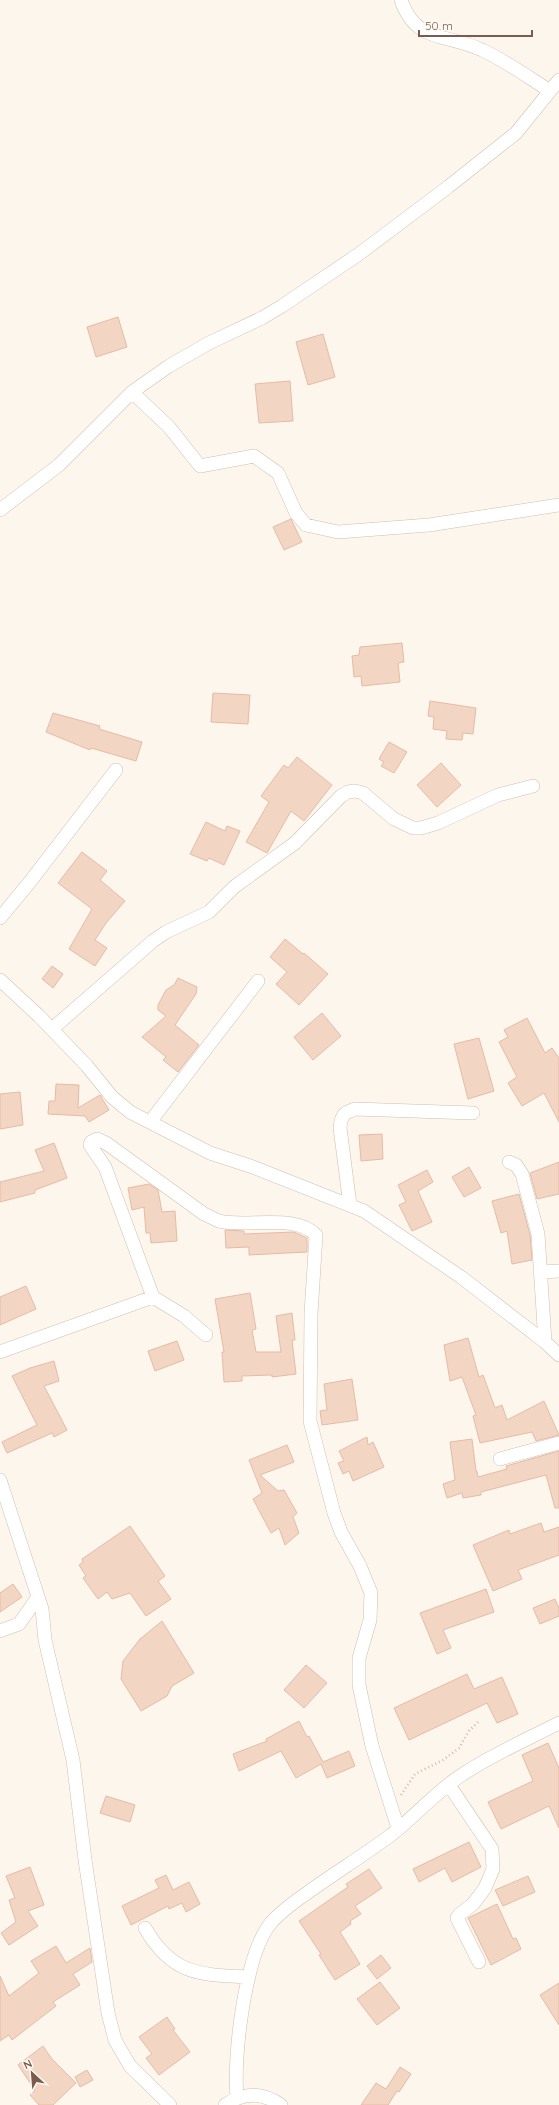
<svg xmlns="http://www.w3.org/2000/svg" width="559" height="2105" font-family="Quicksand,sans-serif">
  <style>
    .building { fill: #f3d5c3; stroke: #e6bba3 }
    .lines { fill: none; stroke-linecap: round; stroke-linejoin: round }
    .street-casing { stroke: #d1beb0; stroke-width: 14 }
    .path { stroke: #d9b8a5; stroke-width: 2.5; stroke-dasharray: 1 3; stroke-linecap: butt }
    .street { stroke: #fff; stroke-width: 13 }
  </style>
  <rect width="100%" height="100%" fill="#fdf6ec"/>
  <!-- building -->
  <path class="building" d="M118,317L127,347L96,357L87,327Z
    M323,334L335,377L308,385L296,342Z
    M290,381L293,421L259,423L255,384Z
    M291,519L302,542L284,550L273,527Z
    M402,643L404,662L398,663L400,682L362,686L361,676L354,677L352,656L359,655L360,647Z
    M213,693L250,695L248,724L211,722Z
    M430,701L476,708L473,734L463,733L462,740L446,739L447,731L433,729L434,717L428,716Z
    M53,713L100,726L99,729L142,742L136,761L91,748L90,750L46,732Z
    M389,742L407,752L394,773L381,766L384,762L379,759Z
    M297,757L332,785L304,821L291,811L267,853L246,842L269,802L261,796L284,765L288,768Z
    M441,763L461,785L437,807L417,785Z
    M206,822L225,831L227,826L240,831L224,865L209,858L207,861L190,854Z
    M82,852L107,871L100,880L125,901L106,923L95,940L107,948L95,966L69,949L92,909L58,883Z
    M285,939L303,954L304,953L328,974L299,1005L276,984L287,972L270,957Z
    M52,966L63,974L53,988L42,979Z
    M178,978L197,987L196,994L175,1025L199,1045L178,1072L163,1060L166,1057L142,1037L166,1016L158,1010V1005L166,990L174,985Z
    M322,1013L341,1036L313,1060L294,1037Z
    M527,1018L545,1053L552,1048L559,1058V1122L544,1093L522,1106L508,1083L517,1077L499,1042L508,1037L504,1030Z
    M479,1038L494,1091L468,1099L454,1044Z
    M56,1084L79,1085L78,1108L100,1095L109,1110L89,1122L85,1116L48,1114L49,1101H55Z
    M20,1092L23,1125L0,1129V1094Z
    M382,1134L383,1159L361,1161L359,1135Z
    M54,1143L67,1178L35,1190V1193L0,1202V1182L44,1171L35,1150Z
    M559,1162V1194L537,1199L530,1173Z
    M469,1167L481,1188L464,1197L452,1177Z
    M427,1170L433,1182L418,1191L432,1222L412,1231L399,1205L406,1202L398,1185Z
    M149,1184L158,1190L162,1212L175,1211L177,1241L151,1243L150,1233H146L144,1207L132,1210L128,1188Z
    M519,1194L530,1235L532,1260L512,1264L507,1231L501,1233L492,1201Z
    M225,1230L244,1231V1234L294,1232L307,1238V1252L249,1255V1247L226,1248Z
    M26,1286L36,1309L0,1325V1297Z
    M250,1293L256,1329L252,1330L256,1352H281L276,1316L292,1313L295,1340H292L296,1374L272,1377V1375L242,1376V1381L224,1382L222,1352H224L215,1299Z
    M468,1338L479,1377L483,1375L495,1408L502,1405L507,1420L544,1401L559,1435L536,1441L532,1432L480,1443L473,1416L476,1415L462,1377L450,1381L444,1345Z
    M177,1341L184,1360L155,1371L148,1351Z
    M54,1361L59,1381L44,1386L67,1430L54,1437L52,1433L7,1453L2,1442L37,1425L12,1376L30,1368Z
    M352,1379L358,1420L322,1425L320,1411L327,1410L324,1384Z
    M367,1437L368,1445L373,1442L384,1467L353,1481L349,1471L343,1474L338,1463L344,1461L339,1451Z
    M472,1439L476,1471H477L478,1477L507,1469L506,1466L559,1451V1508H555L546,1475L481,1492V1495L463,1498L462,1493L447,1498L443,1484L455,1480L450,1442Z
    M287,1445L294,1462L260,1475L278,1491L284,1490L297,1513L293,1517L299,1533L285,1545L279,1528L271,1533L253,1499L262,1493L249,1460Z
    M541,1523L544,1532L559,1527V1555L518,1570L522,1579L493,1591L473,1545L509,1530L510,1534Z
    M130,1526L165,1576L158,1581L171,1599L146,1616L130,1593L112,1599L107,1592L98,1599L83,1578L86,1576L79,1565L83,1562L82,1559Z
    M13,1584L22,1597L0,1612V1593Z
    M486,1589L494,1612L443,1630L451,1648L437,1654L420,1613Z
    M555,1599L559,1608V1616L540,1624L533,1608Z
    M162,1621L194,1673L172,1686L167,1696L141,1711L121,1679L123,1661L140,1639Z
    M306,1665L327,1683L304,1708L284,1690Z
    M467,1674L474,1689L502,1677L518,1714L497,1723L487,1703L409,1740L394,1708Z
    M299,1721L307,1737L309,1736L323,1762L349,1751L355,1766L327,1778L321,1764L296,1778L281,1751L239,1771L233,1754L267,1741L266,1739Z
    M548,1743L559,1768V1828L549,1806L501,1829L488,1802L533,1781L522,1755Z
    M106,1796L135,1805L130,1822L100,1813Z
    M469,1842L481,1867L452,1882L445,1868L419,1882L413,1869Z
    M30,1867L44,1905L28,1911L38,1926L9,1945L1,1933L16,1922L9,1900L15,1898L6,1876Z
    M369,1869L382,1888L355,1906L361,1914L350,1921L351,1924L340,1932L360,1964L335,1980L319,1955L321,1954L299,1921L348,1887L346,1884Z
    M166,1875L173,1890L189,1882L200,1904L186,1912L182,1903L169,1909L168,1906L131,1925L122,1906L159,1888L155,1880Z
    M528,1876L535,1892L503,1906L495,1890Z
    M497,1904L513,1939L516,1938L521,1949L491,1965L468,1918Z
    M56,1946L66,1963L90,1948L92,1962L73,1974L80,1985L53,2002L56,2006L12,2040L9,2035L0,2041V1976L9,1996L39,1973L31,1961Z
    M381,1955L391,1968L377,1979L367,1966Z
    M380,1982L400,2008L377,2025L357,1999Z
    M559,1983V2025L540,1995Z
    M167,2017L175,2029L173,2030L190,2052L159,2075L146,2058L152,2054L139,2037Z
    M43,2046L52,2059L76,2083L53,2105H39L30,2095L35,2090L18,2065Z
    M400,2067L411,2074L399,2092L397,2091L388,2105H361L376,2083L386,2089Z
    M87,2070L93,2080L80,2087L75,2077Z"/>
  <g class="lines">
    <defs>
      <path id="street" d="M401,0C416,44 447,33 482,50C506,61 528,77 550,91
        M132,392L169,427L200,466L254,456L278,473L296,513L306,525L338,532L429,525L559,505
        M0,510L59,465L132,392L169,366L209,343L262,318L282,306L359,254L448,187L516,133L559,80
        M0,918L29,883L116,770
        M0,980L39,1016L87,1066L112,1097L130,1112L210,1153L253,1167L364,1211L461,1277L545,1342L559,1355
        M52,1029L153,941L166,932L209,912L234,887L295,843L341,796L348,792L355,791L363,793L394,819L413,828H421L438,823L498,795L533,786
        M150,1122L258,981
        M509,1162L516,1165L522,1174L538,1234L545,1342
        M350,1205L340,1128C341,1116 343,1113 355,1109L473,1113
        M541,1272L559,1271
        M206,1335L184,1316L153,1297L105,1167L90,1145L91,1142L97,1139L106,1143L204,1214C209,1216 214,1219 219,1221C244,1228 296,1213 316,1235L311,1314L310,1421L334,1513L341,1532L360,1566L371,1593L370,1620L359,1658V1685L372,1746L398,1828
        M0,1352L153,1297
        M500,1459L559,1443
        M0,1480L42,1609L45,1640L73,1760L85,1860L108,2013L115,2040L130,2066L170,2105
        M0,1631L19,1624L38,1597
        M449,1785L492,1849L493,1869L485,1888L473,1904L460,1914L457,1918L479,1962
        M145,1928C172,1975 200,1975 249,1977
        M237,2097C233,2056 245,1956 270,1924C280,1912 294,1902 307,1893C335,1873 364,1855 391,1835C415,1816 435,1793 460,1776C491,1755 526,1740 559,1723
        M225,2105C244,2092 262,2092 281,2105"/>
    </defs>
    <!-- street casing -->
    <use href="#street" class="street-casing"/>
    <!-- path -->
    <path class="path" d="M401,1795L415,1774L443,1760L459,1748L469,1731L479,1721"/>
    <!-- street -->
    <use href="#street" class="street"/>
  </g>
  <!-- north arrow -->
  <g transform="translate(32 2073) rotate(334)" stroke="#fffaf3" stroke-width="3" paint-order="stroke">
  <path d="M0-3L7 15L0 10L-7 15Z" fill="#7a5c4d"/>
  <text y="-6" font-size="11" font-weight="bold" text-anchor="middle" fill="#7a5c4d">N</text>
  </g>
  <!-- scale -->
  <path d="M419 30v6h113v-6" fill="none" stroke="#7a5c4d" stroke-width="2"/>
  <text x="425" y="30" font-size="12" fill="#7a5c4d" stroke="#fffaf3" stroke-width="3" paint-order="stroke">50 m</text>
</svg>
